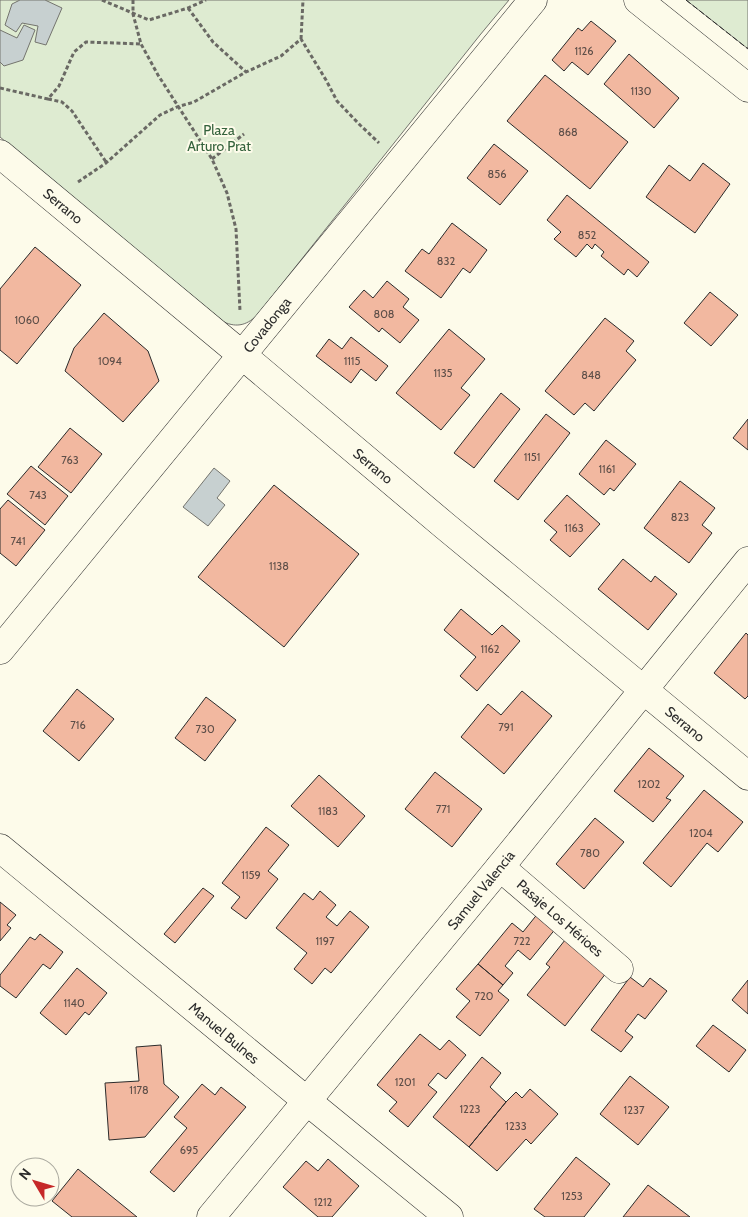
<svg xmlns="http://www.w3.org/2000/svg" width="748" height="1217" font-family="Cabin,sans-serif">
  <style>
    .green { fill: #deebd1; stroke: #74746e }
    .water { fill: #c7d0d0; stroke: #74746e }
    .building { fill: #f2b8a0; stroke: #2b2b2b }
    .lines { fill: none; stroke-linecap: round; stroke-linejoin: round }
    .minor-casing { stroke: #2b2b2b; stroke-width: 29 }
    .major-casing { stroke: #2b2b2b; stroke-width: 29 }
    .path { stroke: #6a6964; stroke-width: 3; stroke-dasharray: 4 2.5; stroke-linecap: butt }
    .minor { stroke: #fdfbea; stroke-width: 28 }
    .major { stroke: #fdfbea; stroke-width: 28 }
    .fence { stroke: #2b2b2b; stroke-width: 1; stroke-dasharray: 6 2.5; stroke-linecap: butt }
    .labels { text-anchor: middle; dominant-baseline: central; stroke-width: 4; stroke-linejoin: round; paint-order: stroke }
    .number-label { font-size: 11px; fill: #5d4e48 }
    .park-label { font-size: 14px; fill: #34623c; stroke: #fdfbea }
    .street-label { font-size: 14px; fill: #2b2b2b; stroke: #fdfbea }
  </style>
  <rect width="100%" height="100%" fill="#fdfbea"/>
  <!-- green -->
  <path class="green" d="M0,0H509L480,35L258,314C248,325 237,328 224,322L0,137Z
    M686,0H748V47L747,48Z"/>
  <!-- water -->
  <path class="water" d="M20,0H45L62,8L46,45L35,42L38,26L22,23L16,32L5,25L12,4Z
    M24,25L35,30L23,60L4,66L0,62V30L17,38Z
    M214,468L230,481L217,498L225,505L208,526L183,507Z"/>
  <!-- building -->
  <path class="building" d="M591,21L616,41L588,75L572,62L564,71L552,60L578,28L582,31Z
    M629,54L679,98L654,128L604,84Z
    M545,75L628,142L590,189L507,121Z
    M494,144L528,171L500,205L467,178Z
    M703,163L730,184L695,233L646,197L669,165L690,181Z
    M567,195L649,262L637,277L628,269L624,275L601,256L604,252L595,244L592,249L587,244L576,257L554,239L561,232L547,220Z
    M452,223L487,250L470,273L463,268L441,298L405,271L422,249L429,254Z
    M35,247L81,285L17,364L0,350V289Z
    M387,281L409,299L403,307L419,320L400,343L382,328L379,332L349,307L364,290L373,298Z
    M710,292L738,315L711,346L684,323Z
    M104,313L148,351L159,381L123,422L65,371L74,348Z
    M605,318L634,341L626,351L636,360L594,411L585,403L574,415L545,391Z
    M449,329L485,359L461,388L470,395L441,430L396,393Z
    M351,337L388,366L376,381L361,369L351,383L316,356L329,339L342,349Z
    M501,393L520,409L474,468L454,453Z
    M546,414L570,433L518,500L494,481Z
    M748,419V450L733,438Z
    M70,428L102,454L71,493L38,467Z
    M606,440L636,464L614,491L610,488L604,495L579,474Z
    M31,466L68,496L45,525L7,494Z
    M680,481L715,508L702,525L712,533L689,563L644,528Z
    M274,485L359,554L284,647L198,577Z
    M567,495L600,524L570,557L550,540L557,532L544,521Z
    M8,500L45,530L16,566L0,553V509Z
    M623,559L651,582L655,576L677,594L648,630L598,589Z
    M461,609L492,635L502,625L520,641L477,691L460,676L476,657L444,630Z
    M746,633L748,635V696L745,699L714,673Z
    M77,689L114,719L79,761L43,731Z
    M522,691L552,716L504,774L461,737L488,704L501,715Z
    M206,697L236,720L205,761L175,738Z
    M649,748L684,776L666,798L671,800L653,822L614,791Z
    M435,772L482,809L452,847L405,809Z
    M319,775L365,816L338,847L291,806Z
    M704,790L743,822L718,852L707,843L671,887L643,863Z
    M595,818L624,842L584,889L556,864Z
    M266,827L289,845L268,871L278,879L246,919L231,908L240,897L222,883Z
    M203,888L214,896L175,943L164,934Z
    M320,891L336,905L326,917L337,926L350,911L369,927L331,973L325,968L312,984L294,969L307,953L276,928L304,893L313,900Z
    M0,902L16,915L7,925L11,928L0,941Z
    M539,912L557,927L530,960L518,950L505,966L513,973L503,985L478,964L512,923L523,932Z
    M40,934L63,952L50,969L43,964L16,998L0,986V975L30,937L35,940Z
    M569,935L610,968L565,1026L527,995L550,967L546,964Z
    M478,964L503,985L498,991L509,1000L480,1036L456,1017L470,1001L456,989Z
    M77,968L107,993L89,1015L85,1012L66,1035L40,1013Z
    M630,977L643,987L650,978L667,991L645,1019L638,1014L625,1031L633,1037L621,1052L591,1030Z
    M748,980V1014L732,1000Z
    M713,1025L746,1050L729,1072L696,1046Z
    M420,1034L440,1050L449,1040L466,1055L446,1079L438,1073L428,1085L437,1092L408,1127L389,1111L397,1102L377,1085Z
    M161,1045L164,1084L179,1097L145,1137L109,1140L105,1083L139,1081L136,1047Z
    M482,1057L501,1073L490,1087L506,1102L469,1147L433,1117Z
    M630,1076L669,1107L638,1145L600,1114Z
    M202,1084L215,1095L221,1087L246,1107L174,1192L150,1172L187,1128L174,1117Z
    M530,1089L558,1114L531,1144L526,1139L497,1171L469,1147L506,1102L516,1092L522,1098Z
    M576,1157L610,1184L584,1217H545L534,1209Z
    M328,1159L359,1186L332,1217H318L283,1187L306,1161L318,1171Z
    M78,1169L137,1217H72L52,1201Z
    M648,1185L690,1217H623Z"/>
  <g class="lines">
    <defs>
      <path id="minor" d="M0,154L242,355L445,526L748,776
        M0,650L533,0
        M0,848L307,1101L449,1217
        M500,867L619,969"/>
      <path id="major" d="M638,0L748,88
        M211,1217L500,867L748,561"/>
    </defs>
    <!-- minor casing -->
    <use href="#minor" class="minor-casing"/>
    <!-- major casing -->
    <use href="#major" class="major-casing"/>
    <!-- path -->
    <path class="path" d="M102,0L149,20L188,8L206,0
      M133,0V14L141,44L158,75L212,159L227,193L236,229L240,311
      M188,8L213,42L246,72
      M301,39L303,0
      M0,88L48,99L59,86L74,52L86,42L141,44
      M48,99L62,102L72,111L106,162
      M212,159L244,134
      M78,182L106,163L160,115L177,107L194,102L246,72L281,56L301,39L326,80L337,101L360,125L379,143"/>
    <!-- minor -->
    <use href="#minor" class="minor"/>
    <!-- major -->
    <use href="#major" class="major"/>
    <!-- fence -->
    <path class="fence" d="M686,0L748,49"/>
  </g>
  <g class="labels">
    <!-- number labels -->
    <g class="number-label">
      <text x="584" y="51">1126</text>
      <text x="641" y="91">1130</text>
      <text x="568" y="132">868</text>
      <text x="497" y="174">856</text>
      <text x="587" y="235">852</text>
      <text x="446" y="261">832</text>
      <text x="384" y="314">808</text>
      <text x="27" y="320">1060</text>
      <text x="110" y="361">1094</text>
      <text x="352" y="361">1115</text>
      <text x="443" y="373">1135</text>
      <text x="591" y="375">848</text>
      <text x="532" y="457">1151</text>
      <text x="70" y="460">763</text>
      <text x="607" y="469">1161</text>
      <text x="38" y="495">743</text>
      <text x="680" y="517">823</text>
      <text x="574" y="528">1163</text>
      <text x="18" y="541">741</text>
      <text x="279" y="566">1138</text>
      <text x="490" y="649">1162</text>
      <text x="78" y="725">716</text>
      <text x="506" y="727">791</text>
      <text x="205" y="729">730</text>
      <text x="649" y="784">1202</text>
      <text x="443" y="809">771</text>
      <text x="328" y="811">1183</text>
      <text x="701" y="833">1204</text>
      <text x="590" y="853">780</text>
      <text x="251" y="875">1159</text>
      <text x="325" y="941">1197</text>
      <text x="522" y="941">722</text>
      <text x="484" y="996">720</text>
      <text x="74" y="1003">1140</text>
      <text x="405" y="1082">1201</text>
      <text x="139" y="1090">1178</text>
      <text x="470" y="1109">1223</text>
      <text x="634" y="1110">1237</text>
      <text x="516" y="1126">1233</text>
      <text x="189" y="1150">695</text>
      <text x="572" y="1196">1253</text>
      <text x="323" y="1202">1212</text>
    </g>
    <!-- park labels -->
    <g class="park-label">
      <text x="219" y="130">Plaza<tspan x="219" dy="16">Arturo Prat</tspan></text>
    </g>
    <!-- street labels -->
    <g class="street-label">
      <text transform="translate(63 206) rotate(40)">Serrano</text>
      <text transform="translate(267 325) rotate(-51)">Covadonga</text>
      <text transform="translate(373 466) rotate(40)">Serrano</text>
      <text transform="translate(685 724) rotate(40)">Serrano</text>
      <text transform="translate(481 890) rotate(-51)">Samuel Valencia</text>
      <text transform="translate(560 918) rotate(41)">Pasaje Los Hérioes</text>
      <text transform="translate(224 1033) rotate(40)">Manuel Bulnes</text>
    </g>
  </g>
  <!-- north arrow -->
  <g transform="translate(35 1182) rotate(308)"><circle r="24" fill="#fdfbea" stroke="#a9a89e"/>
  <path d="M0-4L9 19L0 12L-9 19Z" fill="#c62828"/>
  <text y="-8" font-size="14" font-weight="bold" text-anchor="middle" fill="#2b2b2b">N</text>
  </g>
</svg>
